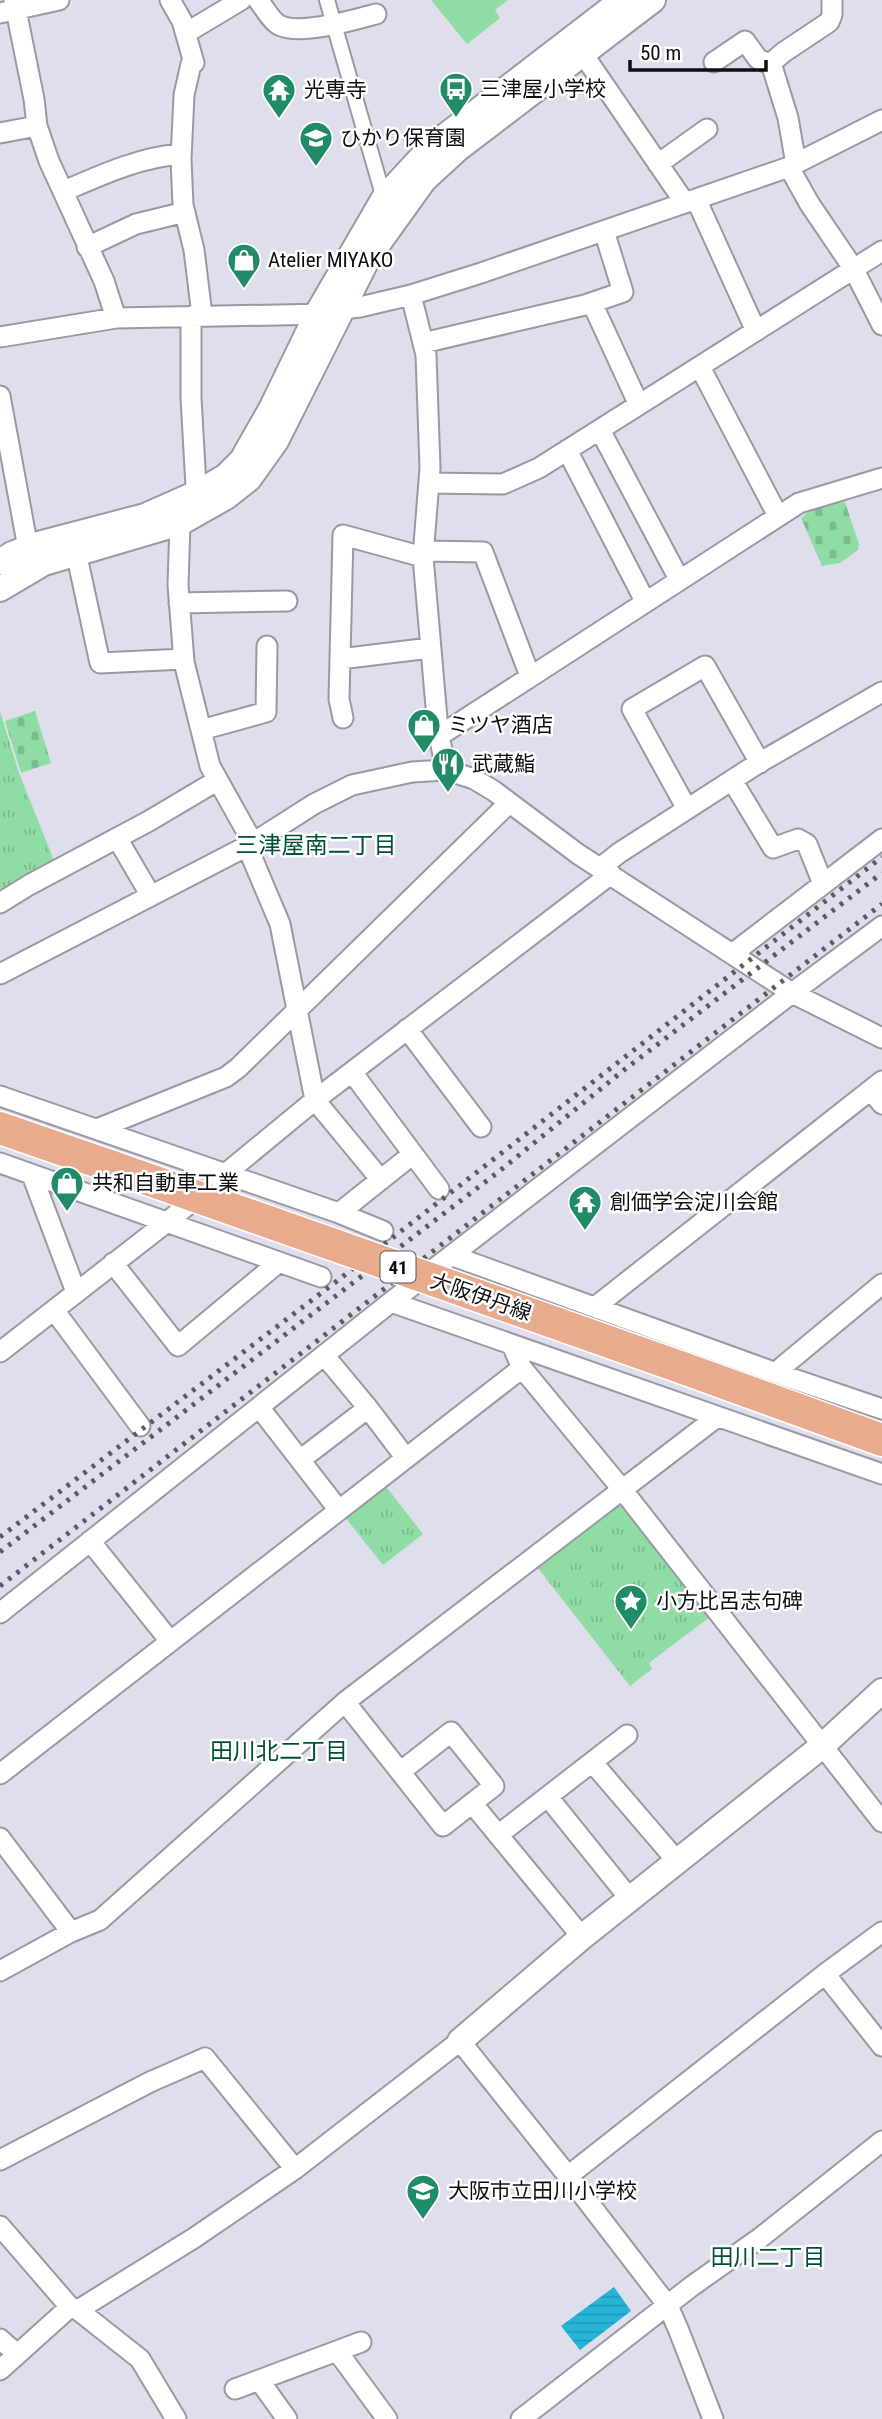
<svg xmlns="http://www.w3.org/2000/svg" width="882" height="2419" font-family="'Roboto Condensed','Noto Sans JP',sans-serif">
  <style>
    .grass { fill: url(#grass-tufts) }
    .cemetery { fill: url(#cemetery-stones) }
    .pitch { fill: #8fdda4 }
    .water { fill: url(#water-rules) }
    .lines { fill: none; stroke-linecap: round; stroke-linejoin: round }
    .pedestrian-casing { stroke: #9a98a5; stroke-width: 18 }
    .minor-casing { stroke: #9a98a5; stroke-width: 23 }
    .tertiary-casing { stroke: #9a98a5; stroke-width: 28 }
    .primary-casing { stroke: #fff; stroke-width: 35 }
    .pedestrian { stroke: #fff; stroke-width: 14 }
    .minor { stroke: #fff; stroke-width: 19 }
    .tertiary { stroke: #fff; stroke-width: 24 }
    .primary { stroke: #e8ab8e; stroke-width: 32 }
    .rail { stroke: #5b5b63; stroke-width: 5; stroke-dasharray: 3.5 7; stroke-linecap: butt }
    .primary-bridge-casing { stroke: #fff; stroke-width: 35; stroke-linecap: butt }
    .primary-bridge { stroke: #e8ab8e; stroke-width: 32 }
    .labels { text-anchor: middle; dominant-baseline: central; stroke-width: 5; stroke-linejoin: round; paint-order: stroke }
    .shield { fill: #fff; stroke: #565659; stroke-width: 2 }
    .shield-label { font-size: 19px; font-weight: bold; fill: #0e0e12 }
    .poi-label { font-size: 21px; fill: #0e0e12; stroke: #fff; text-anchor: start }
    .street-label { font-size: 21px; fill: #0e0e12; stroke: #fff }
    .neighbourhood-label { font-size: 23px; fill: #005038; stroke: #fff }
  </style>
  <defs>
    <pattern id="grass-tufts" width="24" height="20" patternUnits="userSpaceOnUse" patternTransform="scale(1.75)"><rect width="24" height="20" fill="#8fdda4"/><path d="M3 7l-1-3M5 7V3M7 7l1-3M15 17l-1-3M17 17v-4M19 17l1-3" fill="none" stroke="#7abc8c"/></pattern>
    <pattern id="cemetery-stones" width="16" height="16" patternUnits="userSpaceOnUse" patternTransform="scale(1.75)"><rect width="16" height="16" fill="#8fdda4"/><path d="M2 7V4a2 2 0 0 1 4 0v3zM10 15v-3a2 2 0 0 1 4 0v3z" fill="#7abc8c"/></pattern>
    <pattern id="water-rules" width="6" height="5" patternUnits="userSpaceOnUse" patternTransform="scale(1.75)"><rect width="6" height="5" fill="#26b5d9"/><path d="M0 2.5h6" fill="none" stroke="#219ab9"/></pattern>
  </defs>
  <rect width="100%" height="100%" fill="#dfdeec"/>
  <!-- grass -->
  <path class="grass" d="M0,711L19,773L55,863L0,893Z
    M384,1484L423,1534L383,1565L344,1516Z
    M626,1505L711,1616L649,1663L652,1669L630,1686L537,1567L615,1506Z"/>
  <!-- cemetery -->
  <path class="cemetery" d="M845,502L859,544L858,550L840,563L822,566L801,518L816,506Z
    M35,711L51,763L21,773L5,721Z"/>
  <!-- pitch -->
  <path class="pitch" d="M431,0H508L495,10L500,18L467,44Z"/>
  <!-- water -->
  <path class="water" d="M614,2287L631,2311L580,2350L561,2326Z"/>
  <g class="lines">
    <defs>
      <path id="pedestrian" d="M327,0L385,202"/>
      <path id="minor" d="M14,0L34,99L37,126L49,161L104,281L116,318
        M170,0L182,21L194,63
        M258,0C264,7 271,21 279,25C300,36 354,20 376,14
        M0,13L59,0
        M186,33L241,0
        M583,54L685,203
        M714,62L745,41L758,59L772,65
        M191,64L184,95L181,159L183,205L194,250L202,315
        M0,133L37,126
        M658,164L707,129
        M796,164L788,118L771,63L784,52L829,22L832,15V0
        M789,167L809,203L853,268L882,325
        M64,191C101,175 140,157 181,154
        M696,199L756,331
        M87,247L136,224L185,212
        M411,295L426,355L430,468L423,557L438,730L446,770L474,779L494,791L578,854L792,993L882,1038
        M592,303L639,405
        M342,309L360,307L411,295L481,273L789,167L882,120
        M191,316V398L197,504
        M0,337L116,318L327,314
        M423,343L585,305L623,292L604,231
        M700,367L778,516
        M0,396L28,548
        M600,430L679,579
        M567,450L645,601
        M429,483L503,484L539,468L882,251
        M180,523L178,585L184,662L210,766L253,843
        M424,551L483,552L530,676
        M76,552L100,663L184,659
        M179,603L287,601
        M340,659L430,648
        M343,718L339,699L343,535L423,557
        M201,730L266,712L267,646
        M439,736L799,503L882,478
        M732,780L773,848L798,839L807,844L823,884
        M687,809L632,709L705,666L760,763
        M117,838L151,896
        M247,846L280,924L315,1100L381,1180
        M600,868L619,853L757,764L882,692
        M0,903L29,885L149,821L218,780
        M732,954L882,839
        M0,974L253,843L314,804L352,785L412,772L446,770
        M407,1029L481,1127
        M352,1072L439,1189
        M871,1090L882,1104
        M0,1096L339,1213L383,1231
        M97,1129L226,1077L238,1068L509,803
        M0,1163L321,1277
        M32,1175L76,1292
        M339,1213L413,1154
        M453,1256L779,1374L882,1409
        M113,1263L178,1346L279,1262
        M391,1302L882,1474
        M595,1307L882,1081
        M54,1310L140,1426
        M512,1345L522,1368L621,1488L882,1822
        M0,1352L167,1222L315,1100L611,874
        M324,1355L368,1408L405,1457
        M779,1374L782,1367L882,1284
        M259,1407L338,1509
        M300,1460L368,1408
        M90,1541L170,1641
        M0,1613L391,1302L792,993L882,926
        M345,1702L443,1826L494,1786L451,1732L400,1772
        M593,1763L677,1861
        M0,1774L522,1368
        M548,1797L630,1899
        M472,1803L582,1937
        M498,1835L627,1735
        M0,1838L71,1932
        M0,1971L71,1932L100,1920L345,1702L717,1417
        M825,1974L882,2046
        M0,2160L150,2082L205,2058L295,2169
        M568,2176L825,1974L882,1932
        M0,2226L70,2307L78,2310L140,2359L176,2419
        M78,2310L194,2238L295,2169L460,2041L568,2176L668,2306L679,2331L713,2419
        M0,2339L17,2354
        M337,2351L387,2419
        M0,2370L70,2307
        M259,2380L287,2419
        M235,2389L361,2342
        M521,2419L692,2286L760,2238L882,2141"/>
      <path id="tertiary" d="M0,562L12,554L38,544L145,516L197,493L226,476L242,460L271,409L318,312L384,198L432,146L622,0
        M0,589L44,563L180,523L226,497L249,479L276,441L368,258L424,180L459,148L653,0
        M460,2041L582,1937L821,1747L882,1691"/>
      <path id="primary" d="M0,1128L113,1167
        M683,1368L882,1440"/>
    </defs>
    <!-- pedestrian casing -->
    <use href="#pedestrian" class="pedestrian-casing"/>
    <!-- minor casing -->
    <use href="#minor" class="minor-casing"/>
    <!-- tertiary casing -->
    <use href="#tertiary" class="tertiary-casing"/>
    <!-- primary casing -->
    <use href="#primary" class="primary-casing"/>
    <!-- pedestrian -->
    <use href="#pedestrian" class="pedestrian"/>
    <!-- minor -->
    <use href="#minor" class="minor"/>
    <!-- tertiary -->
    <use href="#tertiary" class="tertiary"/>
    <!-- primary -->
    <use href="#primary" class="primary"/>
    <!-- rail -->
    <path class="rail" d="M0,1537L337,1281L882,857
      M0,1552L497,1173L624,1070L882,873
      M0,1586L882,904"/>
    <defs>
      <path id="primary-bridge" d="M113,1167L683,1368"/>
    </defs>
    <!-- primary-bridge casing -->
    <use href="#primary-bridge" class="primary-bridge-casing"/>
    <!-- primary-bridge -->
    <use href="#primary-bridge" class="primary-bridge"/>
  </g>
  <!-- icons -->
  <defs>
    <symbol id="bus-pin" viewBox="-11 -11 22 30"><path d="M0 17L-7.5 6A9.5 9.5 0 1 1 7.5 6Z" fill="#218a66" stroke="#fff"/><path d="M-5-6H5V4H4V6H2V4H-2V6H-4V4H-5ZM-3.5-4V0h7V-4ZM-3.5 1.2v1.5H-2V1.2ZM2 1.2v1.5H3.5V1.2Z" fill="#fff"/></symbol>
    <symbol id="temple-pin" viewBox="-11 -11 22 30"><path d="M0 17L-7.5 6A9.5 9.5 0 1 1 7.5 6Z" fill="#218a66" stroke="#fff"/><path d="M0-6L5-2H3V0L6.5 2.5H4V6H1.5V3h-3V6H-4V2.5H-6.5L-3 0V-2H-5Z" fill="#fff"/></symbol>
    <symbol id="school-pin" viewBox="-11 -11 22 30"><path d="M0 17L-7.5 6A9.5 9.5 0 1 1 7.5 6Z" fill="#218a66" stroke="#fff"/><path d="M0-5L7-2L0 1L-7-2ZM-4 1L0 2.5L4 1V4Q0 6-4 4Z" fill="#fff"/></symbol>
    <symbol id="shop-pin" viewBox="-11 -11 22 30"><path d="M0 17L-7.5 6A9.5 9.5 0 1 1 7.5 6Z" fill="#218a66" stroke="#fff"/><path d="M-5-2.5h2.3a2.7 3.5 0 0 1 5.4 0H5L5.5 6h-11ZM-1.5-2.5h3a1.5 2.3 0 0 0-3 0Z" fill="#fff"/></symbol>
    <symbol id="restaurant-pin" viewBox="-11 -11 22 30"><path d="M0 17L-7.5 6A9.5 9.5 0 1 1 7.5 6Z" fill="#218a66" stroke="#fff"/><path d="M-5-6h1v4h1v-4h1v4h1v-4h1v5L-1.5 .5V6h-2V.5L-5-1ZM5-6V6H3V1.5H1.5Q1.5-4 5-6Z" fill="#fff"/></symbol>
    <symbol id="sight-pin" viewBox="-11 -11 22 30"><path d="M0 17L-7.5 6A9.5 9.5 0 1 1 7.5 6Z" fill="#218a66" stroke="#fff"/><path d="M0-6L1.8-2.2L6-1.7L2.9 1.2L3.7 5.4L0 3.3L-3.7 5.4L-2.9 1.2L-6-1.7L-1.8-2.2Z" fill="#fff"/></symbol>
  </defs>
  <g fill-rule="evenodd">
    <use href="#bus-pin" x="437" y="70" width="38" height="52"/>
    <use href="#temple-pin" x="260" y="71" width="38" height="52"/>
    <use href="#school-pin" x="297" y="119" width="38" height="52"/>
    <use href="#shop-pin" x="225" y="241" width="38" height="52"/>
    <use href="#shop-pin" x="405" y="706" width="38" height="52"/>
    <use href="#restaurant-pin" x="429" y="745" width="38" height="52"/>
    <use href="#shop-pin" x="48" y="1164" width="38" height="52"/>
    <use href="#temple-pin" x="566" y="1183" width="38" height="52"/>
    <use href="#sight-pin" x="612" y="1582" width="38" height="52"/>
    <use href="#school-pin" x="404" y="2172" width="38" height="52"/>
  </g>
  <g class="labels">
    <!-- shield labels -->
    <rect class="shield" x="380.5" y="1251.5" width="35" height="31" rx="5"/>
    <g class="shield-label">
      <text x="398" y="1267">41</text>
    </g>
    <!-- poi labels -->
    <g class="poi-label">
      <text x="480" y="89">三津屋小学校</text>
      <text x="304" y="90">光専寺</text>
      <text x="340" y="138">ひかり保育園</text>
      <text x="268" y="260">Atelier MIYAKO</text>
      <text x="448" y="725">ミツヤ酒店</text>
      <text x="472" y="764">武蔵鮨</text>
      <text x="92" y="1183">共和自動車工業</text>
      <text x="610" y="1202">創価学会淀川会館</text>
      <text x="656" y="1601">小方比呂志句碑</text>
      <text x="448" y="2191">大阪市立田川小学校</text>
    </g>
    <!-- street labels -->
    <g class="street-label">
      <text transform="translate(481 1297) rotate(19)">大阪伊丹線</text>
    </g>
    <!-- neighbourhood labels -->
    <g class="neighbourhood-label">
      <text x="316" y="845">三津屋南二丁目</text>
      <text x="279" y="1751">田川北二丁目</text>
      <text x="768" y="2257">田川二丁目</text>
    </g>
  </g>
  <!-- scale -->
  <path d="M630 60v10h136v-10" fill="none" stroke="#0e0e12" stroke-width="3.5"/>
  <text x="640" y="60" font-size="21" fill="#0e0e12" stroke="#ffffff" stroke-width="5" paint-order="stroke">50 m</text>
</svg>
